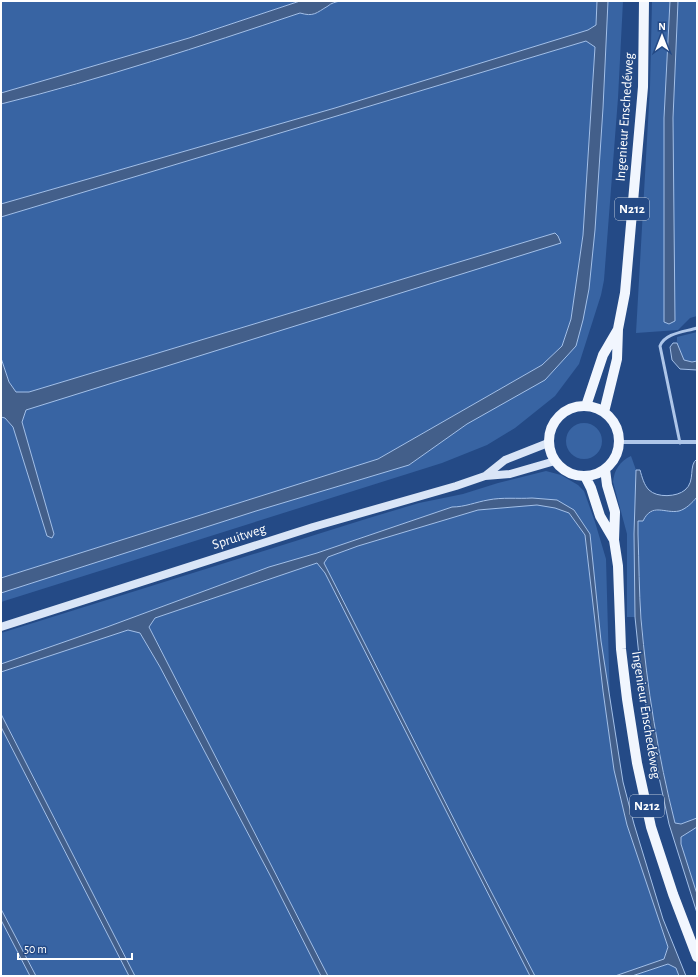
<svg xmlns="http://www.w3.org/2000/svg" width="698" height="977" font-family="'Alegreya Sans',sans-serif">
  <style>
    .green { fill: #3864a3 }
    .water { fill: #435f8a; stroke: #a3c0e9 }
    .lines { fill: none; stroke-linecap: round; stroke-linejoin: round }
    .lane { stroke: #aec6e9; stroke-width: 3 }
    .street { stroke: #aec6e9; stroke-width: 4 }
    .secondary { stroke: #d9e5f7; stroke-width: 8 }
    .primary { stroke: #f1f6fe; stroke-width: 10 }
    .labels { text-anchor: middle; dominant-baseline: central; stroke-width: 3; stroke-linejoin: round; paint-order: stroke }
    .shield { fill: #244a86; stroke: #bdc9db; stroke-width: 1 }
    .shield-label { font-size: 13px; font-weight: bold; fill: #fff }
    .street-label { font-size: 14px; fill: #fff; stroke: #244a86 }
  </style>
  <rect width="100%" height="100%" fill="#244a86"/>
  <!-- green -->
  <path class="green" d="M1,1H300L189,38L1,93Z
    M340,1H597L596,25L589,30L335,108L1,204V104L68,87L300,13C314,17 316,13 328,6C331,3 336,2 340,1Z
    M608,1H623L618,98L604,280L601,295L579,364L555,396L515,428L487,445L442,463L1,602V593L256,511L409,465L576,346L606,33Z
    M652,1H670L664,118V322L669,324L673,118L678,1H697V316L690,318L678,330L636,333L650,87Z
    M586,41L595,46L583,235L571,319L562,346L542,365L378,459L1,578V417L5,418L13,427L47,536L52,538L54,534L22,422L26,410L558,236L555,233L29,392H16L9,382L1,358V217Z
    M697,332V361L692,362L684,360L677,343V337Z
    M566 441a18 18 0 1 1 36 0a18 18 0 1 1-36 0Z
    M631,456L636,470L634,534L635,617H627V534L613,482C614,470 620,461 631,456Z
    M546,471L561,475L578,485L584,491L595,522L606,559L610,704L601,641L590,534L574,510L544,500L532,498L489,500L475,504L458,507H452L317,553L269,567L107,627L1,664V633L369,518L419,503L463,494L498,483Z
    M697,497V818L681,824L675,823C651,724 637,623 638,521H643L645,515L649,512L691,504Z
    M537,505L555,508L569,513L585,535L603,691L614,770L627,825L668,947L664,959L615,976H535L466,843L324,563L328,557L358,546L478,510Z
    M317,563L325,573L530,976H328L149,627L155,618Z
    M128,630L140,633L160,667L271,877L321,976H135L1,714V672Z
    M1,727L129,976H36L1,909Z
    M697,827V894L681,844V837Z
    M1,920L30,976H1Z
    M668,964L676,968L679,976H632Z"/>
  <!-- water -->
  <path class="water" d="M300,1H340C336,2 331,3 328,6C316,13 314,17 300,13C201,46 102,79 1,104V93L189,38Z
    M597,1H608L603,108L595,230L589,289L583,320L576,346L545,380L467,424L409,465L256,511L1,593V578L378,459L542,365L562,346L571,319L583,235L595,47L586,41L1,217V204L335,108L588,30L596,25Z
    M670,1H678L673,118L675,321L669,324L664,322V118Z
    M555,233L558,236L561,243L26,410L22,422L54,534L52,538L47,536L13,427L5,418L1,417V358L9,382L16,392H29Z
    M673,343H677L684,360L692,362L697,361V370L680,369L672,360L670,347Z
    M697,459V497C692,503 686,509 679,511C665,514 652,502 643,521H638V534C639,562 639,591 641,619C647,687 658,756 675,823L681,824L697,818V827L681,837V844L697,894V913L669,824L650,735L639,656L635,617L634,534L636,470H640C642,477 644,485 649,490C657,498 677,497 685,490C696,481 688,465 697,459Z
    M532,498L557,500L574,510L590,534L601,641L623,782L634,824L663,919L686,976H679L676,968L668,964L632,976H615L664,959L668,947L627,825L614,770L603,691L585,535L569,513L555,508L537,505L478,510L358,546L328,557L324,563L466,843L535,976H530L325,573L317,563L155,618L149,627L328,976H321L271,877L160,667L140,633L128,630L1,672V664L107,627L269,567L317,553L452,507C465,507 476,502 488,500C502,497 518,499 532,498Z
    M1,714L135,976H129L1,727Z
    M1,909L36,976H30L1,920Z"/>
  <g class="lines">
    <!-- lane -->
    <path class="lane" d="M680,443L660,346C665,333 684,332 697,328"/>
    <!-- street -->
    <path class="street" d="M619,442H697"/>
    <!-- secondary -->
    <path class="secondary" d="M485,476L505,460L548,443
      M1,627L313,527L456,486L485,476L510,474L555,461"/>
    <!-- primary -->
    <path class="primary" d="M586,406L603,355L617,331
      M549 441a35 35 0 1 1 70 0a35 35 0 1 1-70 0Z
      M604,412L617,359L618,329L625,293L643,87L644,1
      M605,469L607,485L615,512L614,540L618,566L621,649L627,699L637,763L651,827L673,894L697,957
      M585,476L591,488L600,516L614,540"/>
  </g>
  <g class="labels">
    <!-- shield labels -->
    <g class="shield">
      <rect x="615" y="198" width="34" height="22" rx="3"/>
      <rect x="630" y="795" width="34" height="22" rx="3"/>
    </g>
    <g class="shield-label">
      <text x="632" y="209">N212</text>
      <text x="647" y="806">N212</text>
    </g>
    <!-- street labels -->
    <g class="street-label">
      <text transform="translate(625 117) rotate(-86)">Ingenieur Enschedéweg</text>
      <text transform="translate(239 537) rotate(-18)">Spruitweg</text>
      <text transform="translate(646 715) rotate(81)">Ingenieur Enschedéweg</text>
    </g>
  </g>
  <!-- border -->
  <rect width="698" height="977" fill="none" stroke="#ffffff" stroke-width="4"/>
  <!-- north arrow -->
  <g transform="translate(662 36)" stroke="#244a86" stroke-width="3" paint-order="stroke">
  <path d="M0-3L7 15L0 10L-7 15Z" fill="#ffffff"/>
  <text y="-6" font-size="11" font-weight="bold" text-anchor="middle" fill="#ffffff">N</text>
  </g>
  <!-- scale -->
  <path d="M18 953v6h114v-6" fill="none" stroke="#ffffff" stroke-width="2"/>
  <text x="24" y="953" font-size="12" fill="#ffffff" stroke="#244a86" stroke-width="3" paint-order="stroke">50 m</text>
</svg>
